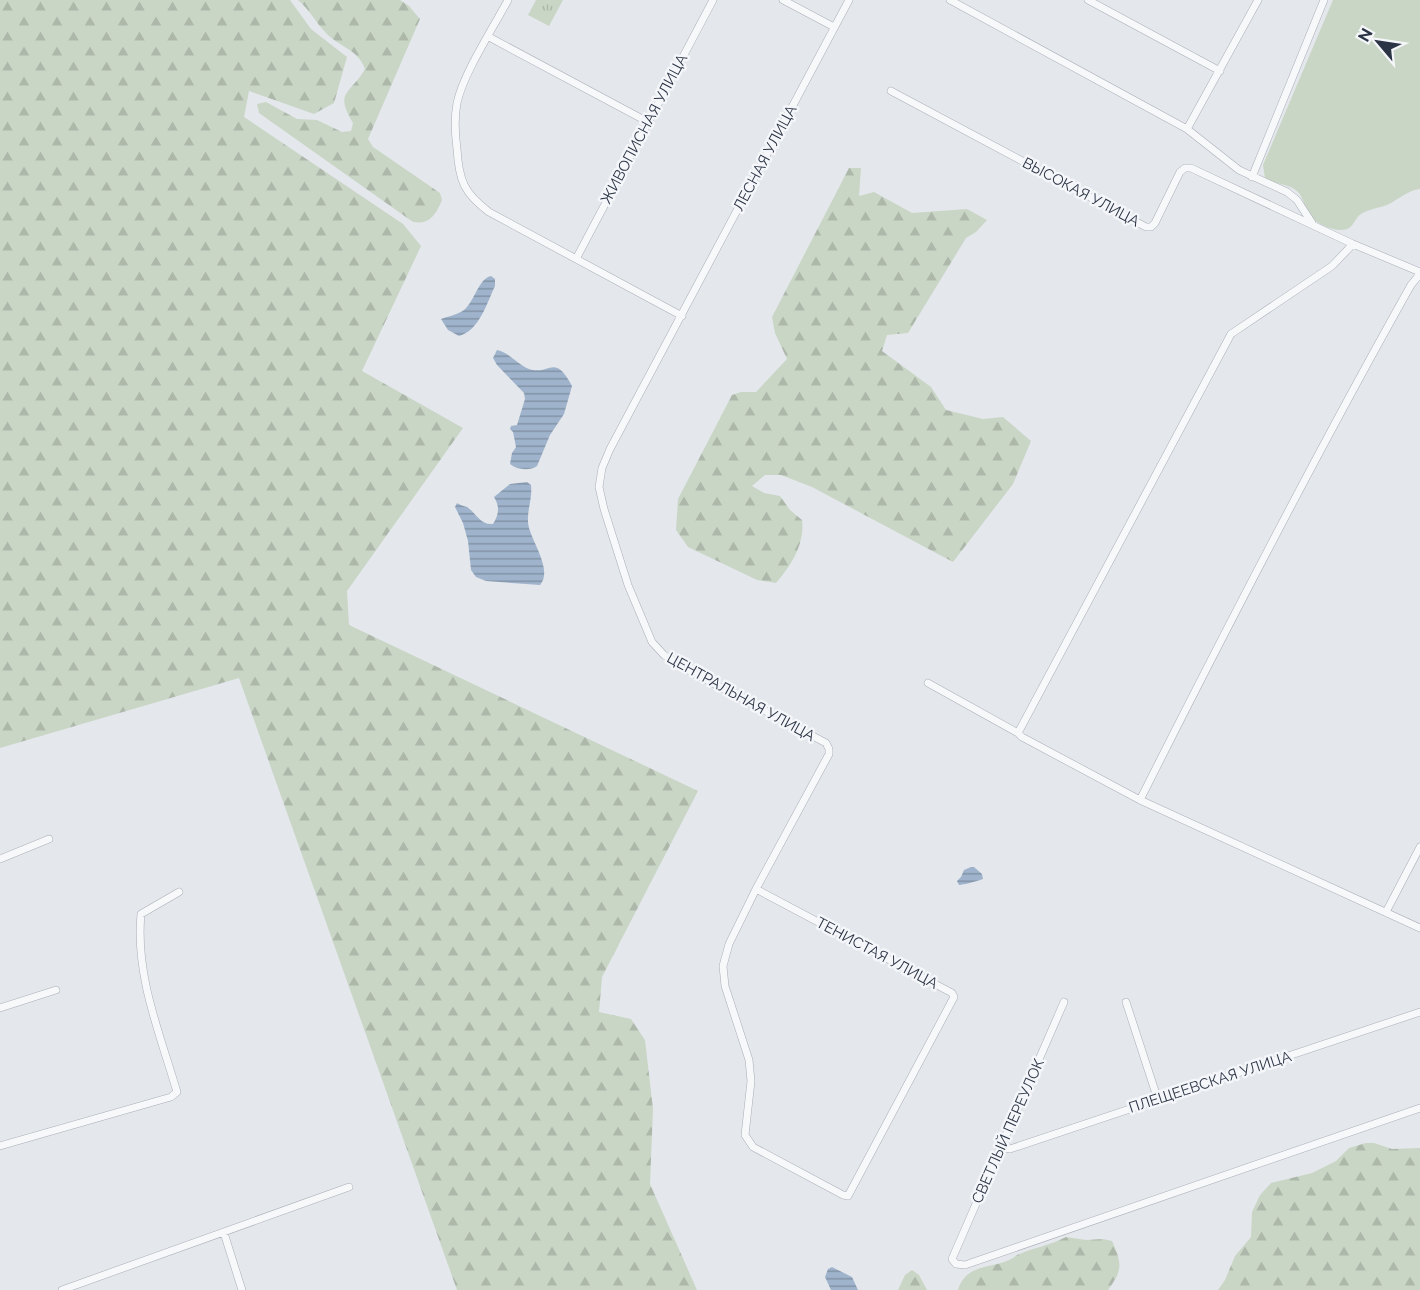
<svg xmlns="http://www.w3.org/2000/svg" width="1420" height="1290" font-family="Raleway,sans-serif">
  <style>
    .green { fill: #c9d6c5 }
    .forest { fill: url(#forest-firs) }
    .park { fill: url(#park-tufts) }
    .water { fill: url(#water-rules) }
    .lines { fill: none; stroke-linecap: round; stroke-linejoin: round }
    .street-casing { stroke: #a9aeb7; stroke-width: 8 }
    .street { stroke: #f7f8fa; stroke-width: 7 }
    .labels { text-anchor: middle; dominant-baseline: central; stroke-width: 5; stroke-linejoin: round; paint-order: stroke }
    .street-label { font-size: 15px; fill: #2b3445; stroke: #f4f6f9 }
  </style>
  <defs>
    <pattern id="forest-firs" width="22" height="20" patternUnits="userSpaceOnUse" patternTransform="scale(1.5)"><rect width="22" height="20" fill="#c9d6c5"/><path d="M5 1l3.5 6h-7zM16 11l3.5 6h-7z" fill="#adb8ab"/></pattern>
    <pattern id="park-tufts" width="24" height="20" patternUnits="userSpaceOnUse" patternTransform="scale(1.5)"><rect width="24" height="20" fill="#c9d6c5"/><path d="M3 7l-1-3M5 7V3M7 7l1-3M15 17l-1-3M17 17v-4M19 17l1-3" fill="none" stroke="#adb8ab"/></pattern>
    <pattern id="water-rules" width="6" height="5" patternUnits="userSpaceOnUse" patternTransform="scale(1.5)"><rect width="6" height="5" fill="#9fb4cc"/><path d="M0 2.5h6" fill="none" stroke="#8293a7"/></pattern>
  </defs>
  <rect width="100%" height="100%" fill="#e4e7ec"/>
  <!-- green -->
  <path class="green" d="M1333,0H1420V189C1408,190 1398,200 1387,205C1379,208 1369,209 1361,214C1356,217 1354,225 1349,228C1339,234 1318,225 1311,217C1304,210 1305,199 1298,192C1289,183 1275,185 1265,178L1263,165Z"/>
  <!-- forest -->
  <path class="forest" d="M0,0H290L311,29L347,57L334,103L314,114L249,91L244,117L403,224L421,246L362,371L463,428L347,591L349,625L698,791L602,977L599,1012L631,1019L645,1040L653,1109L650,1184L697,1290H457L239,678L0,748Z
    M298,0H400L409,6L420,19L368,139L373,147L440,193L442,200C436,214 430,225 413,222L259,113L257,104L266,102L297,119L317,120L342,132L351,131L353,123C334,91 350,95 365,69C358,49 339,47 326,33C316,23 310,10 298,0Z
    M849,168H861L859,196L874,192L912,213L967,209L987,220L976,232L966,238L908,333L887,335L882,351L931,387L946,410L983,419L1003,417L1031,441L1013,484L953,562L812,487L781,475H765L752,486L764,493L780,496L790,510L802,520C805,544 791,566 776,583L757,580L688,547L676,530L678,499L732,395L741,392H756L787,359L775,333L772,317Z
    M1366,1143H1374L1392,1149L1420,1148V1290H1218L1225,1280L1235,1256L1251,1237L1252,1212L1260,1195L1271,1183L1312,1173L1336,1161L1349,1148Z
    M1066,1237L1086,1240L1103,1239L1112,1241C1122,1263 1123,1270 1108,1290H958C966,1264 989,1269 1009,1260C1012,1259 1014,1257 1017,1255C1033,1248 1051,1245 1066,1237Z
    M912,1270L919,1275L927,1290H898L905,1275Z"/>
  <!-- park -->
  <path class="park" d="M536,0H563L549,26L528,15Z"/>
  <!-- water -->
  <path class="water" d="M491,276L495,279V286C487,303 479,331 459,336L448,330L441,319C449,316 457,315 464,310C475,301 478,279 491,276Z
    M497,350C510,353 517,364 529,369C550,376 554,352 572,386L564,414L550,435L537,466C530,471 517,470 510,464L512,453L516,447L513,432L510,429L511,426L517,425L525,399L524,393L497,365L493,358Z
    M527,482L531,485C533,501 524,515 530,531C535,546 552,572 540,585L486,581L476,577L471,570L468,541L463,523L455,507L457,503C458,504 466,507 467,507C477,514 480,525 493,524C499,514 500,507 494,497L510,484Z
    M971,867H974L982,874L983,879C978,881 963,885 959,885L957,881L961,877L964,870Z
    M832,1267L852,1277L858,1290H831L825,1277L828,1269Z"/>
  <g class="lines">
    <defs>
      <path id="street" d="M508,0C493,28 463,74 457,103C454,119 455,134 457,149C459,181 464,193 489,212L682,316
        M783,0L834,27
        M950,0L1187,129L1239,170L1287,192L1297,200L1312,223
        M1088,0L1220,71
        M489,37L648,122
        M891,91L1146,227H1151L1155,223L1180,172L1185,168H1191L1353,244L1420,272
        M1187,129L1258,0
        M1252,177L1324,0
        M576,259L713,0
        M928,683L1018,733L1022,737L1140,800L1420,928
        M1018,733L1231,334L1332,266L1353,244
        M1140,800C1227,627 1316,454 1411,285L1420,274
        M0,859L49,839
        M756,889L952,993L954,997L848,1196L843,1195L753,1147L745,1135L751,1081L749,1060L725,986L723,966L729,944L756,889L829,754V749L826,743L684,668L664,655L652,642L628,585L604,509L599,487L602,468L610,449L849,0
        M1386,912L1420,847
        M1064,1002L952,1259L956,1264L965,1265L1420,1108
        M1126,1002L1158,1100
        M0,1008L56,990
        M0,1146L171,1097L177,1092C160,1034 135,975 141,914L179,892
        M1000,1147L1010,1149L1420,1012
        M224,1233L242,1290
        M62,1290L349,1187"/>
    </defs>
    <!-- street casing -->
    <use href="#street" class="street-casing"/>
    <!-- street -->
    <use href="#street" class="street"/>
  </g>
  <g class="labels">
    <!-- street labels -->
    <g class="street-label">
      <text transform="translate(644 129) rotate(-62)">ЖИВОПИСНАЯ УЛИЦА</text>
      <text transform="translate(765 158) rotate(-62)">ЛЕСНАЯ УЛИЦА</text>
      <text transform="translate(1081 192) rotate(28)">ВЫСОКАЯ УЛИЦА</text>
      <text transform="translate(741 697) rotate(29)">ЦЕНТРАЛЬНАЯ УЛИЦА</text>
      <text transform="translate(877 953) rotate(28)">ТЕНИСТАЯ УЛИЦА</text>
      <text transform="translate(1210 1082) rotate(-18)">ПЛЕЩЕЕВСКАЯ УЛИЦА</text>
      <text transform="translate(1008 1131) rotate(-66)">СВЕТЛЫЙ ПЕРЕУЛОК</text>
    </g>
  </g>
  <!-- north arrow -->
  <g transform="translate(1378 42) rotate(299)" stroke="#f4f6f9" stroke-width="4.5" paint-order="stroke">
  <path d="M0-4.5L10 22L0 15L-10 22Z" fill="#2b3445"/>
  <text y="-9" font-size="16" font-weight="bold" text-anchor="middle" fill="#2b3445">N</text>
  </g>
</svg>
